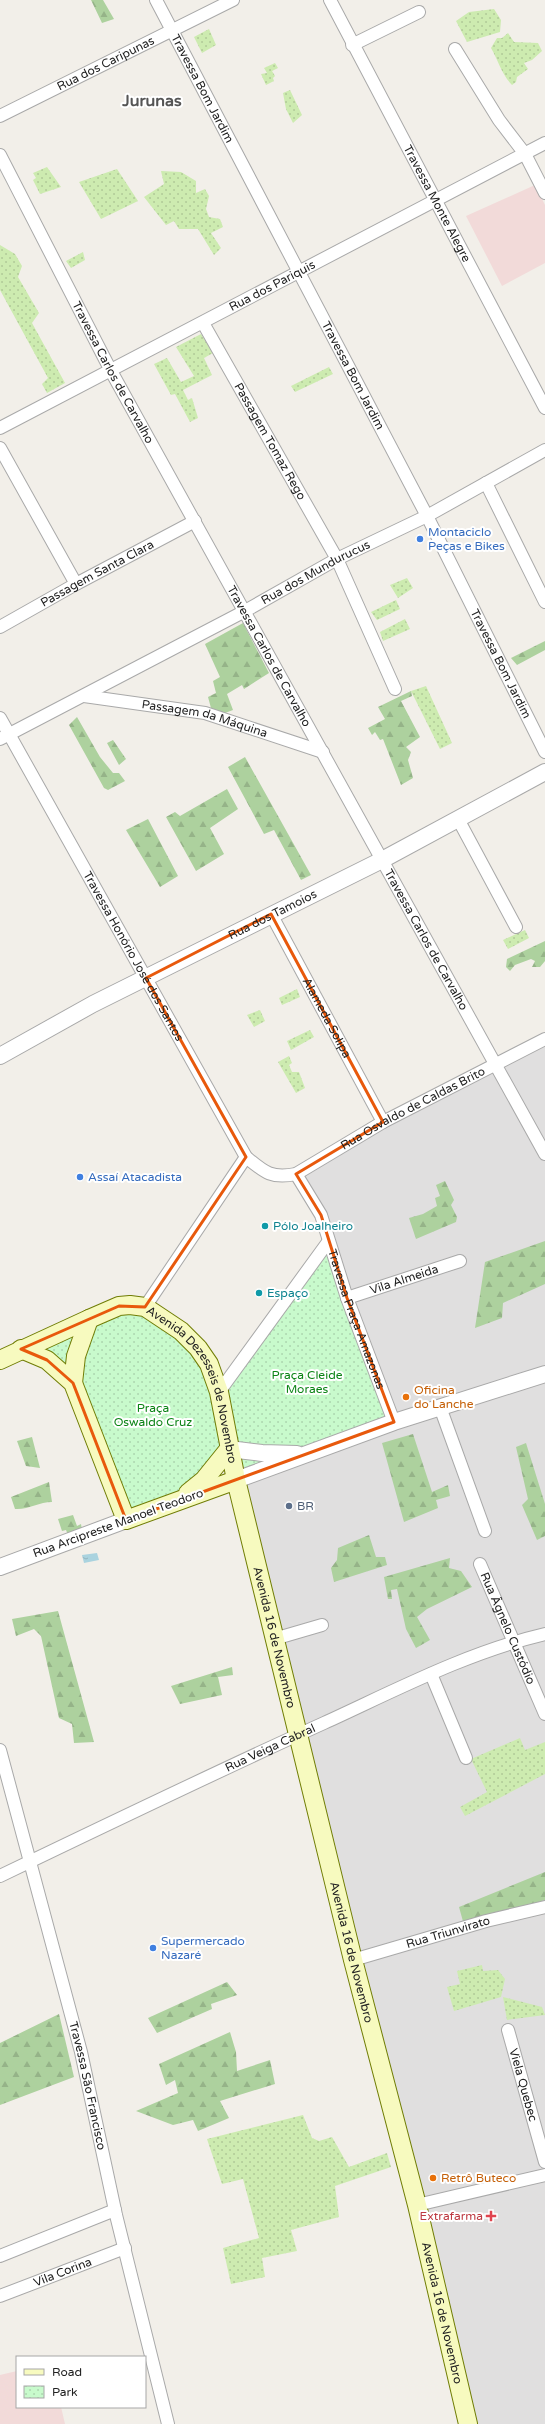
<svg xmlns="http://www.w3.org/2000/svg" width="545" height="2424" font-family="'Varela Round',sans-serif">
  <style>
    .residential { fill: #e0dfdf }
    .commercial { fill: #f2dad9 }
    .grass { fill: url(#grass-dots) }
    .forest { fill: url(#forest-firs) }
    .park { fill: url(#park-dots) }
    .water { fill: url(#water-ripples) }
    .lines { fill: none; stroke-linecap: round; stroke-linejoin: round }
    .minor-casing { stroke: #a9a9a9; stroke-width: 14 }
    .tertiary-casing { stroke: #a9a9a9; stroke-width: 18 }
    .secondary-casing { stroke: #707d05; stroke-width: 20 }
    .minor { stroke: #fff; stroke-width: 12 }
    .tertiary { stroke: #fff; stroke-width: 16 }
    .secondary { stroke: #f7fabf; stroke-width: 18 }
    .marked { fill: none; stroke: #e8590c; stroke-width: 3; stroke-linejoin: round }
    .shop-dot { fill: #3f7fe0; stroke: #fff; stroke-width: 1.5 }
    .culture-dot { fill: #0f9aa8; stroke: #fff; stroke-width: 1.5 }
    .food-dot { fill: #e8710a; stroke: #fff; stroke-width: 1.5 }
    .service-dot { fill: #5c6f8a; stroke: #fff; stroke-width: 1.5 }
    .health-dot { fill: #e0444e; stroke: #fff; stroke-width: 1.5 }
    .labels { text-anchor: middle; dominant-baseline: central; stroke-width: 4; stroke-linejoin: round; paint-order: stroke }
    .street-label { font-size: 12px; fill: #222; stroke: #fff }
    .shop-label { font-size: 12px; fill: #366cbe; stroke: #fff; text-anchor: start }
    .culture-label { font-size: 12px; fill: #0d838f; stroke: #fff; text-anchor: start }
    .park-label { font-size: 12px; fill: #0c8416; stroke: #fff }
    .food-label { font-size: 12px; fill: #c56008; stroke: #fff; text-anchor: start }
    .service-label { font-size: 12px; fill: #4e5e75; stroke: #fff; text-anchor: start }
    .health-label { font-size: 12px; fill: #be3a42; stroke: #fff; text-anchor: end }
    .district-label { font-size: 16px; font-weight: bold; fill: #555; stroke: #fff }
  </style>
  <defs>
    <pattern id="grass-dots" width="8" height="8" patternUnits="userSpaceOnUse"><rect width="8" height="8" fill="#cdebb0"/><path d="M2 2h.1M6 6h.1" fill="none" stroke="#b0c997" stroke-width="1.8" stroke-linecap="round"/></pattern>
    <pattern id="forest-firs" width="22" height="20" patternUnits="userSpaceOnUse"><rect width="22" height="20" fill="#add19e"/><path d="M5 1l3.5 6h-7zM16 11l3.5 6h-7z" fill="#95b388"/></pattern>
    <pattern id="park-dots" width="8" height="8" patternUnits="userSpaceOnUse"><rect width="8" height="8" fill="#c8facc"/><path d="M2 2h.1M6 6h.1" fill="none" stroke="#acd6af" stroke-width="1.8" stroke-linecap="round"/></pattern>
    <pattern id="water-ripples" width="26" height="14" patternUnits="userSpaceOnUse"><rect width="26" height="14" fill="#aad3df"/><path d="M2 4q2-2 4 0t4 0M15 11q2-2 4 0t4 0" fill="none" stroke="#92b5bf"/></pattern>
  </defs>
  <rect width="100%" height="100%" fill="#f2efe9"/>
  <!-- residential -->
  <path class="residential" d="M545,1039V2424H468L236,1480L328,1242L296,1174Z"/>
  <!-- commercial -->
  <path class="commercial" d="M535,185L545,205V263L502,286L466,216Z
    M17,2371V2407H61L65,2424H0V2375Z"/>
  <!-- grass -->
  <path class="grass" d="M494,9L501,20L500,32L467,42L456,21L469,12Z
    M209,29L216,45L202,53L194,37Z
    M508,33L514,42L538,43L542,51L532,60L524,63L528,69L517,77L516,82L512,85C502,75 498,60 491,48L497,38H502Z
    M275,63L278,68L272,71L275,76L273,78L274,81L266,85L261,74L267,73L264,68Z
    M290,90L302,115L293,123L286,109L283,93Z
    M47,167L61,187L40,194L33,180L36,178L33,173Z
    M117,169L138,201L101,219L79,182Z
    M161,171L181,172L196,181V193L205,189L209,196L206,209L209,217L220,219L223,227L211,233L221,248L214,255L198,229H179L174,221L166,225L144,197L164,184Z
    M0,245L15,254L22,266L18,277L39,313L32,323L65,383L47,393L42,384L48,378L0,290Z
    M83,252L85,260L71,268L66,261Z
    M201,334L213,353L204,358L212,375L183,390L188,400L192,398L198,418L190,422L175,394L171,395L154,364L167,358L181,382L194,376L176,347Z
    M329,367L333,374L295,392L291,386Z
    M407,578L413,588L398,598L390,585Z
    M396,600L400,609L377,620L371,612Z
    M405,619L410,629L383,641L380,632Z
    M426,686L452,743L440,749L411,691Z
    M525,930L529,938L508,949L503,940Z
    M297,989L300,997L282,1005L279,998Z
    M260,1010L265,1021L254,1027L247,1015Z
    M310,1030L314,1037L291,1050L287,1041Z
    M289,1056L292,1063L289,1065L292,1072H299L305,1088L296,1093L278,1062Z
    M520,1738L525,1750L545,1742V1774L465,1816L460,1807L487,1792L471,1759Z
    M482,1965L483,1971L498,1970L505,1979L501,1997L454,2011L447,1987L460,1984L457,1971Z
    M503,1997L542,2007L545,2015L507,2020Z
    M303,2115L312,2138L319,2141L332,2137L349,2167L387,2153L391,2167L335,2186L339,2217L291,2230L297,2251L262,2258L265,2277L231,2284L223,2248L259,2238L243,2179L222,2184L207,2139Z"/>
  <!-- forest -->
  <path class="forest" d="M91,0H103L114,19L102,23Z
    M243,623L269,673L244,689L242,685L227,694L233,710L225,713L211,708L208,697L216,693L213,681L220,677L205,644Z
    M545,641V650L517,665L511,658Z
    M411,691L412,696L401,701L420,737L406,747L411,752L408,760L413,778L401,785L383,739L380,740L375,732L372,735L368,728L385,719L378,707Z
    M77,717L100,757L113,773H119L125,781L108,790L104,788L69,725Z
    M113,740L126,759L119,765L107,743Z
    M245,757L311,875L301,880L274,830L264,834L228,767Z
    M227,789L238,809L210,828L224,854L196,871L166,817L175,812L180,816Z
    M148,819L178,876L160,887L126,830Z
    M545,941V961L540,967H532L535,961L531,959L515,965L510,971L506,967L507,959Z
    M445,1181L454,1200L451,1205L457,1217L456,1222L416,1239L409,1218L423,1214L437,1206L435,1198L440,1196L436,1185Z
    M545,1241V1284L503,1303L502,1318L475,1328L485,1262Z
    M413,1434L432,1492L448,1485L450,1496L436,1500L438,1508L404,1522L382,1443Z
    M32,1437L40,1468L26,1466L17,1441Z
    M526,1443L545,1504V1536L537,1540L522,1505L528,1499L516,1447Z
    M49,1482L52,1502C39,1502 28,1510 15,1509L11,1497Z
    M73,1515L77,1526L81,1524L82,1530L68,1535L66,1530L62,1531L58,1519Z
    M369,1535L376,1557H385L387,1565L334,1582L331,1568L337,1560L338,1548Z
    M450,1558L449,1568L461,1571L472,1587L427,1609L417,1617L430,1640L416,1648L406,1629L397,1589L391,1590L392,1599H388L384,1577Z
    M58,1611L94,1742L74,1743L72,1724L59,1718L41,1636L34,1629L16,1636L12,1619Z
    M232,1667L233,1675L218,1677L222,1695L180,1704L171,1686Z
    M545,1872V1900L464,1925L459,1907Z
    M227,1982L237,1995L211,2004L212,2009L157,2033L148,2018Z
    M59,2014L74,2077L0,2105V2043Z
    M230,2032L236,2052L237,2071L270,2060L275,2084L220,2101L229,2118L198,2131L193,2120L173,2125L136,2111L178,2093L175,2080L166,2085L159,2064Z"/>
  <!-- park -->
  <path class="park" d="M328,1242L394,1422L239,1480L219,1392Z
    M120,1312L141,1313L193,1351L213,1394L224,1446L186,1489L124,1515L74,1382L30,1351Z"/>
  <!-- water -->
  <path class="water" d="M97,1553L99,1560L84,1563L82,1555Z"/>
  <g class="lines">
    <defs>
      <g id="minor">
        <path id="s1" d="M156,0L427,516L545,752"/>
        <path id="s2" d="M330,0L545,408"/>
        <path d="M352,45L419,12"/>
        <path d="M455,49L499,120L525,154L545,193"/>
        <path id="s3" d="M0,116L233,0"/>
        <path id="s4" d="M0,155L111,371L545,1154"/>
        <path id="s5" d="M203,323L337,559L395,689"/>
        <path id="s6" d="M0,428L545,143"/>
        <path d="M0,448L76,584"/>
        <path d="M486,483L545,602"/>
        <path id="s7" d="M0,627L76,584L195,521"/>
        <path id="s8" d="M84,696L205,713L323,752"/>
        <path id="s9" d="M0,718L246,1157C264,1172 271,1179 296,1174L383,1122L545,1039"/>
        <path id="s10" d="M0,739L245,611L337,559L427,516L545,450"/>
        <path d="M458,819L516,927"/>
        <path id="s11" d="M271,914L383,1122"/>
        <path id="s12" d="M296,1174L321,1215L347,1298L394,1422"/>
        <path id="s13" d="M347,1298L460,1261"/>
        <path d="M145,1307L246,1157"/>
        <path d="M219,1392L328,1242"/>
        <path d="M440,1407L485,1531"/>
        <path id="s14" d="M480,1564L545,1714"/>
        <path d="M274,1639L322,1625"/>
        <path d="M431,1674L466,1758"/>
        <path id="s15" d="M0,1750L81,2052L116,2215L168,2424"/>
        <path id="s16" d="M0,1876C108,1824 216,1772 324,1723C396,1690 468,1652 545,1634"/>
        <path id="s17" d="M353,1960L486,1921L545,1907"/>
        <path id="s18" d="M508,2030L545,2162"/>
        <path d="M417,2205L545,2175"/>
        <path d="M0,2256L115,2210"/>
        <path id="s19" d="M0,2296L125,2248"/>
      </g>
      <g id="tertiary">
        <path id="s20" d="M0,1056L93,1004L382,860L545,772"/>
        <path d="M229,1449L262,1453L297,1454"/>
        <path d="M236,1480L394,1422L545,1374"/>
        <path d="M0,1567L126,1520"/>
      </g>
      <g id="secondary">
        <path d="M21,1349L47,1360L73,1383L126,1520L236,1480"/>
        <path id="s21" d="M0,1360L89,1319L119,1306L130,1305L145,1307L181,1331L198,1348L209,1364L219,1392L236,1480L353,1960L417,2205L468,2424"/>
        <path d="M73,1383L76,1356L89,1319"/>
        <path d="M188,1493L204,1480L229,1449"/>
      </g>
    </defs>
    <!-- minor casing -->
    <use href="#minor" class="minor-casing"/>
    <!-- tertiary casing -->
    <use href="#tertiary" class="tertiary-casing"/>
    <!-- secondary casing -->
    <use href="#secondary" class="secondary-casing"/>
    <!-- minor -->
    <use href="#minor" class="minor"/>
    <!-- tertiary -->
    <use href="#tertiary" class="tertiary"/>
    <!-- secondary -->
    <use href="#secondary" class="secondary"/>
  </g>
  <!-- marked area -->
  <path class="marked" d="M271,914L383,1122L296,1174L321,1215L347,1298L394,1422L126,1520L73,1383L47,1360L21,1349L119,1306L145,1307L246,1157L146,978Z"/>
  <!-- markers -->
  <g class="shop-dot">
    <circle cx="420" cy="539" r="4"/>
    <circle cx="80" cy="1177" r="4"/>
    <circle cx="153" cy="1948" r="4"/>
  </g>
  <g class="culture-dot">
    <circle cx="265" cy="1226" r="4"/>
    <circle cx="259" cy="1293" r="4"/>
  </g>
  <g class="food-dot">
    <circle cx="406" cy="1397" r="4"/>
    <circle cx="433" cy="2178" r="4"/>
  </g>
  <circle class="service-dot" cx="289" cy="1506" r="4"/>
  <path class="health-dot" d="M489 2210h4v4h4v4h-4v4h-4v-4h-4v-4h4z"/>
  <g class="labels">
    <!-- street labels -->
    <g class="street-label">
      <text stroke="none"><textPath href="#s3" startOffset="118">Rua dos Caripunas</textPath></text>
      <text stroke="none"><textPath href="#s1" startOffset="100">Travessa Bom Jardim</textPath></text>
      <text stroke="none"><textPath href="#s2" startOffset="230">Travessa Monte Alegre</textPath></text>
      <text stroke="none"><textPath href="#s6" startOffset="307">Rua dos Pariquis</textPath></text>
      <text stroke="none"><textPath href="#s4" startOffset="245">Travessa Carlos de Carvalho</textPath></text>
      <text stroke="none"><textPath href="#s1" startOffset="424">Travessa Bom Jardim</textPath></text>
      <text stroke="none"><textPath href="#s5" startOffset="136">Passagem Tomaz Rego</textPath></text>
      <text stroke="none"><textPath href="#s7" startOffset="111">Passagem Santa Clara</textPath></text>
      <text stroke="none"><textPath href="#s10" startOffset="357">Rua dos Mundurucus</textPath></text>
      <text stroke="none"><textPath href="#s4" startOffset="569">Travessa Carlos de Carvalho</textPath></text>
      <text stroke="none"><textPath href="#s1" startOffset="748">Travessa Bom Jardim</textPath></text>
      <text stroke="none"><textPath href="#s8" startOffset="123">Passagem da Máquina</textPath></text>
      <text stroke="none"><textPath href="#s20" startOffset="307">Rua dos Tamoios</textPath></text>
      <text stroke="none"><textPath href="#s4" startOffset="893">Travessa Carlos de Carvalho</textPath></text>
      <text stroke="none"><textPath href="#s9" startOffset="273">Travessa Honório José dos Santos</textPath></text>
      <text stroke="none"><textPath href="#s11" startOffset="118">Alameda Solipa</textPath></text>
      <text stroke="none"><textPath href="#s9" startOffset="693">Rua Osvaldo de Caldas Brito</textPath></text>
      <text stroke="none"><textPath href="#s13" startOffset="60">Vila Almeida</textPath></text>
      <text stroke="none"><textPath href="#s12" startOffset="158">Travessa Praça Amazonas</textPath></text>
      <text stroke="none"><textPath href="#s21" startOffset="253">Avenida Dezesseis de Novembro</textPath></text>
      <text transform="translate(118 1523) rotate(-20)">Rua Arcipreste Manoel Teodoro</text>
      <text stroke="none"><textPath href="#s14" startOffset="70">Rua Âgnelo Custódio</textPath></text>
      <text stroke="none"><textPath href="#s21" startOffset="525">Avenida 16 de Novembro</textPath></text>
      <text stroke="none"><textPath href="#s16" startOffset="299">Rua Veiga Cabral</textPath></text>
      <text stroke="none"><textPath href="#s17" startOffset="99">Rua Triunvirato</textPath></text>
      <text stroke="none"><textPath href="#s21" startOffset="849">Avenida 16 de Novembro</textPath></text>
      <text stroke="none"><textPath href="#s18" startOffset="57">Viela Quebec</textPath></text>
      <text stroke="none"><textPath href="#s15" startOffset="347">Travessa São Francisco</textPath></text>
      <text stroke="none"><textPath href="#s19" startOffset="67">Vila Corina</textPath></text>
      <text stroke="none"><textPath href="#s21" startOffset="1221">Avenida 16 de Novembro</textPath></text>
    </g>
    <!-- shop labels -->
    <g class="shop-label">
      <text x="428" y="532">Montaciclo<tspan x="428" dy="14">Peças e Bikes</tspan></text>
      <text x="88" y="1177">Assaí Atacadista</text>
      <text x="161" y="1941">Supermercado<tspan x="161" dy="14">Nazaré</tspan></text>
    </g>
    <!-- culture labels -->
    <g class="culture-label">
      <text x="273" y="1226">Pólo Joalheiro</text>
      <text x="267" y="1293">Espaço</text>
    </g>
    <!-- park labels -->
    <g class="park-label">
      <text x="307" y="1375">Praça Cleide<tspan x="307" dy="14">Moraes</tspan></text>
      <text x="153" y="1408">Praça<tspan x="153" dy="14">Oswaldo Cruz</tspan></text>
    </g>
    <!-- food labels -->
    <g class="food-label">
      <text x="414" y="1390">Oficina<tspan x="414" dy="14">do Lanche</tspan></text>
      <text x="441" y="2178">Retrô Buteco</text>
    </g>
    <!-- service labels -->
    <g class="service-label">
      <text x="297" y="1506">BR</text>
    </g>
    <!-- health labels -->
    <g class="health-label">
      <text x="483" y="2216">Extrafarma</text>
    </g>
    <!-- district labels -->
    <g class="district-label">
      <text x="152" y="101">Jurunas</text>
    </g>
  </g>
  <!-- legend -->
  <rect x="16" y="2356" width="130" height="52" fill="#ffffff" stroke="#a7a7a7"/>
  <rect x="24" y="2369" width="20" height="6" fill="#f7fabf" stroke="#a7a7a7"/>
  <text x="52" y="2376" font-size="12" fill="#222222">Road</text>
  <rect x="24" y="2386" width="20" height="12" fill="url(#park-dots)" stroke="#a7a7a7"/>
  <text x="52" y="2396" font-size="12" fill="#222222">Park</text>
</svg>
